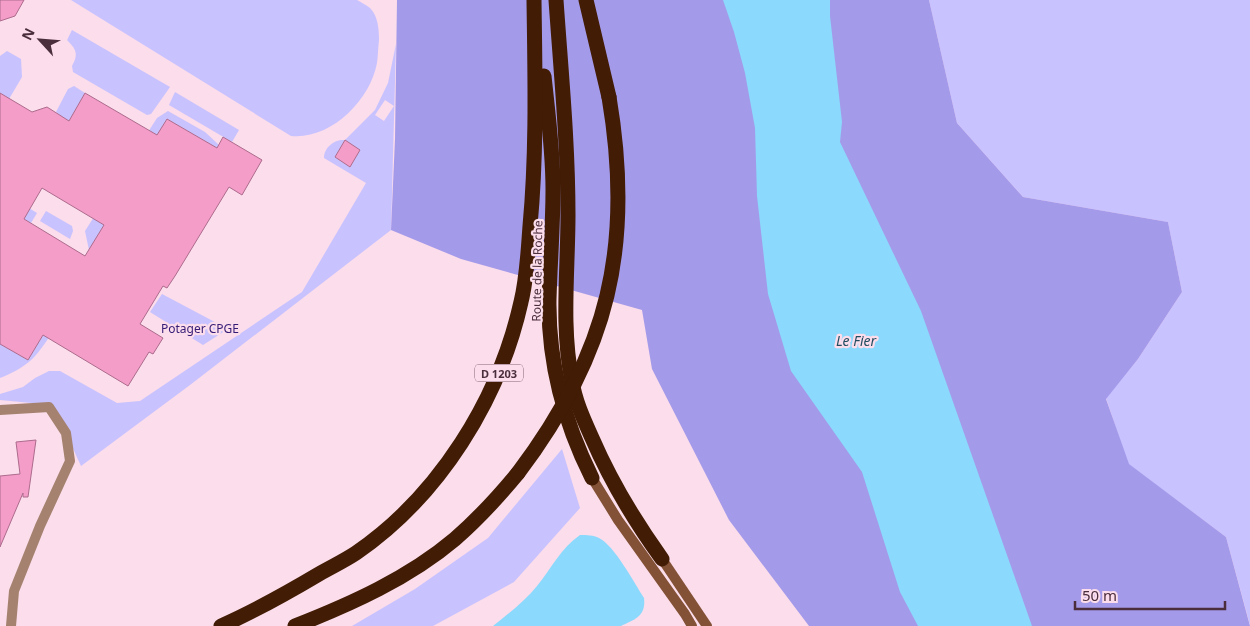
<svg xmlns="http://www.w3.org/2000/svg" width="1250" height="626" font-family="'Noto Sans',sans-serif">
<style>
.green{fill:#c8c2ff;fill-rule:evenodd}
.forest{fill:#a49aea}
.water{fill:#8bd9fc}
.building{fill:#f39dc8;stroke:#ad6b8d;fill-rule:evenodd}
.lines{fill:none;stroke-linecap:round;stroke-linejoin:round}
.street{stroke:#a5826f;stroke-width:10}
.secondary{stroke:#835136;stroke-width:10}
.highway{stroke:#421c04;stroke-width:15}
.highway-bridge{stroke:#421c04;stroke-width:15}
.labels{text-anchor:middle;dominant-baseline:central;stroke-width:4.5;stroke-linejoin:round;paint-order:stroke}
.shield{fill:#fbddeb;stroke:#806270;stroke-width:1}
.shield-label{font-size:11px;font-weight:bold;fill:#4b2e3c}
.street-label{font-size:12px;fill:#4b2e3c;stroke:#fbddeb}
.park-label{font-size:12px;fill:#351b76;stroke:#fbddeb}
.water-label{font-size:14px;font-style:italic;fill:#214d60;stroke:#fbddeb}
</style>
<rect width="100%" height="100%" fill="#fbddeb"/>
<g class="green">
<path d="M 71,0 L 357,0 C 361,2 366,5 370,8 C 378,16 379,29 379,40 C 378,48 378,56 377,63 C 370,101 330,140 291,136 Z"/>
<path d="M 929,0 L 1250,0 L 1250,625 L 1226,537 L 1128,464 L 1106,398 L 1138,359 L 1182,292 L 1168,222 L 1023,197 L 957,123 Z"/>
<path d="M 72,30 L 170,87 L 151,114 L 147,115 L 73,72 L 72,66 C 79,54 76,49 67,40 Z"/>
<path d="M 396,44 L 391,230 L 190,385 L 81,466 L 53,405 L 0,400 L 0,394 L 23,387 L 35,378 L 49,371 L 60,371 L 117,403 L 140,401 L 302,292 L 366,183 L 324,158 C 324,147 335,139 345,140 L 375,110 L 388,83 ZM 385,100 L 394,106 L 384,121 L 375,115 ZM 345,140 L 360,150 L 350,167 L 335,157 Z"/>
<path d="M 7,51 L 21,59 L 22,77 L 9,99 L 0,93 L 0,56 Z"/>
<path d="M 74,86 L 85,93 L 63,132 L 53,126 L 59,115 L 56,112 L 68,89 Z"/>
<path d="M 175,92 L 239,130 L 232,142 L 169,105 Z"/>
<path d="M 168,111 L 205,132 L 219,145 L 217,148 L 167,119 L 89,250 L 85,231 L 157,118 Z"/>
<path d="M 9,196 L 37,213 L 31,223 L 2,207 Z"/>
<path d="M 46,211 L 72,226 L 73,231 L 70,239 L 40,221 Z"/>
<path d="M 69,246 L 79,285 C 68,304 46,348 30,361 C 22,368 10,374 0,378 L 0,344 L 28,360 L 77,279 L 57,267 Z"/>
<path d="M 162,294 L 228,329 L 203,345 L 150,312 Z"/>
<path d="M 562,449 L 580,508 L 514,582 L 433,626 L 352,626 L 415,589 L 488,538 Z"/>
</g>
<path class="forest" d="M 397,0 L 929,0 L 957,123 L 1023,197 L 1168,222 L 1182,292 L 1138,359 L 1106,399 L 1129,464 L 1226,537 L 1250,626 L 809,626 L 729,520 L 652,369 L 642,310 L 461,259 L 391,230 L 395,139 Z"/>
<g class="water">
<path d="M 723,0 L 830,0 L 830,16 L 842,122 L 840,142 L 921,311 L 1032,626 L 918,626 L 900,592 L 862,472 L 791,371 L 768,294 L 757,196 L 755,128 L 745,73 L 734,32 Z"/>
<path d="M 580,535 C 587,535 593,535 599,538 C 614,545 635,584 644,598 C 646,616 636,619 621,626 L 493,626 C 508,614 525,601 537,586 C 551,569 561,548 580,535 Z"/>
</g>
<g class="building">
<path d="M 0,0 L 24,0 L 15,16 L 0,21 Z"/>
<path d="M 0,93 L 32,112 L 47,107 L 69,121 L 85,93 L 157,135 L 167,119 L 217,148 L 223,137 L 262,160 L 242,195 L 229,187 L 175,276 L 167,288 L 163,286 L 140,324 L 163,338 L 153,354 L 149,352 L 128,386 L 43,335 L 28,360 L 0,344 ZM 42,188 L 104,225 L 85,256 L 24,219 Z"/>
<path d="M 345,140 L 360,150 L 350,167 L 335,157 Z"/>
<path d="M 36,440 L 28,497 L 23,497 L 23,493 L 0,547 L 0,476 L 20,474 L 16,442 Z"/>
</g>
<g class="lines">
<path class="street" d="M 0,410 L 49,407 L 66,433 L 70,461 L 40,526 L 14,591 L 11,626"/>
<g class="secondary">
<path d="M 592,478 L 618,520 L 685,614 L 692,626"/>
<path d="M 662,559 L 707,626"/>
</g>
<g class="highway">
<path d="M 556,0 C 561,72 568,143 568,215 C 568,270 561,327 572,381 C 575,401 584,420 592,438 C 611,482 634,520 662,559"/>
<path d="M 586,0 L 609,97"/>
<path d="M 544,76 C 548,114 553,151 553,189 C 553,226 550,263 549,299 C 548,363 564,422 592,478"/>
<path d="M 221,626 C 255,611 287,593 319,574 C 331,567 344,561 356,553 C 439,496 499,400 521,302 C 527,278 528,252 530,226 C 537,151 535,76 534,0"/>
<path d="M 295,626 C 351,604 409,578 455,539 C 478,519 499,496 518,473"/>
</g>
<path class="highway-bridge" d="M 518,473 C 609,353 634,245 609,97"/>
</g>
<g class="labels">
<rect class="shield" x="475" y="364.5" width="48" height="17" rx="4"/>
<g class="shield-label">
<text x="499" y="373">D 1203</text>
</g>
<g class="street-label">
<text transform="translate(537 271) rotate(-89)">Route de la Roche</text>
</g>
<g class="park-label">
<text x="200" y="328">Potager CPGE</text>
</g>
<g class="water-label">
<text x="856" y="340">Le Fier</text>
</g>
</g>
<g transform="translate(40 40) rotate(296)" stroke="#fbddeb" stroke-width="4" paint-order="stroke">
<path d="M0-4L9 19L0 12L-9 19Z" fill="#4b2e3c"/>
<text y="-8" font-size="14" font-weight="bold" text-anchor="middle" fill="#4b2e3c">N</text>
</g>
<path d="M1075 601v8h150v-8" fill="none" stroke="#4b2e3c" stroke-width="2.5"/>
<text x="1082" y="601" font-size="15" fill="#4b2e3c" stroke="#fbddeb" stroke-width="4" paint-order="stroke">50 m</text>
</svg>
